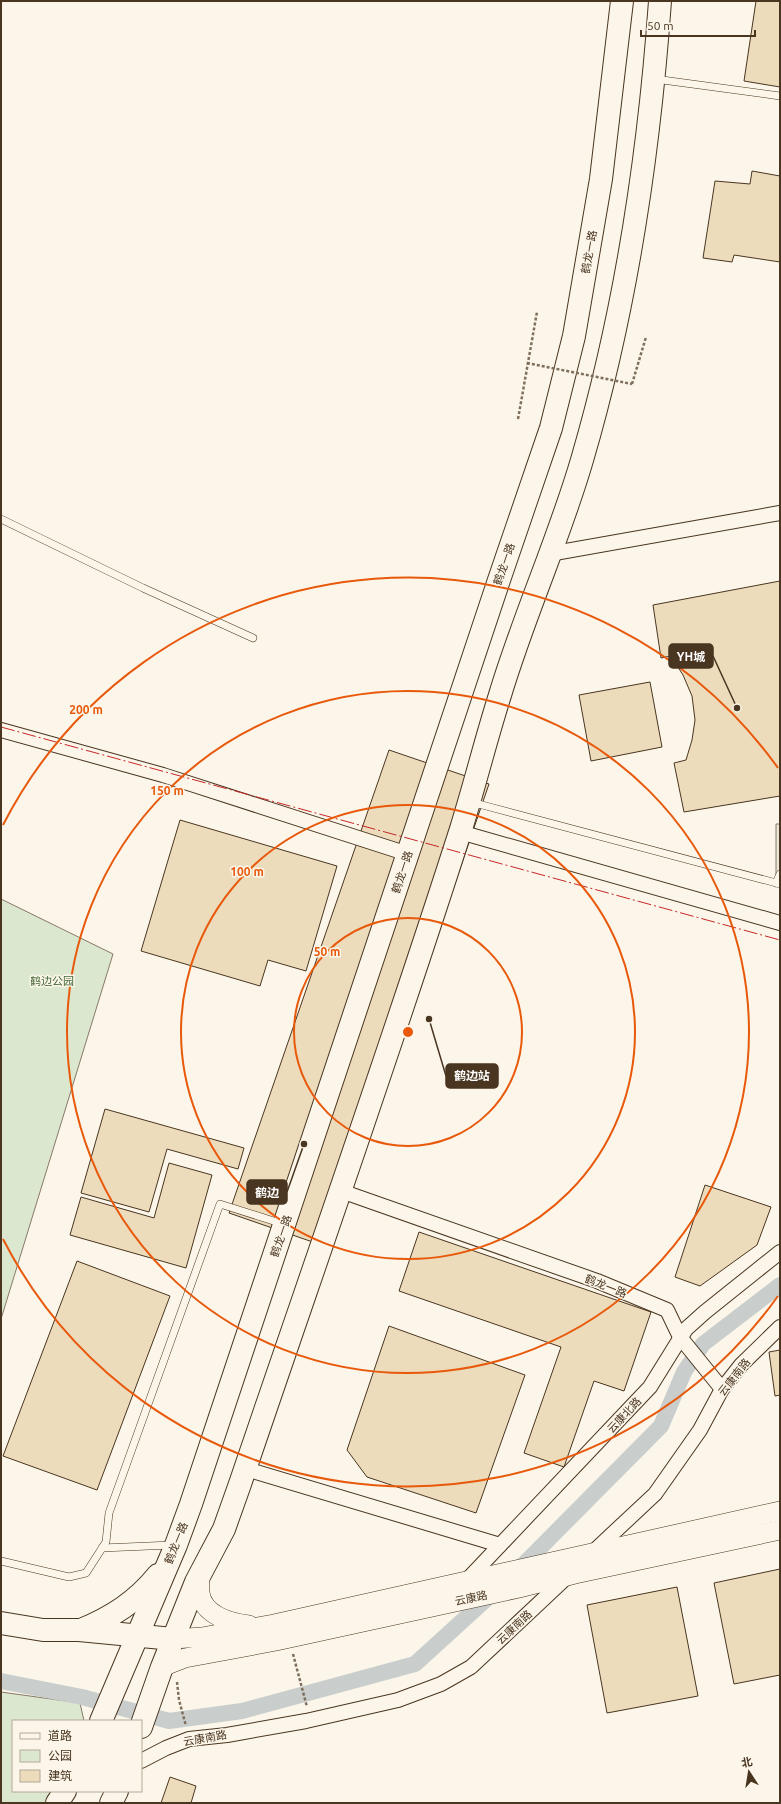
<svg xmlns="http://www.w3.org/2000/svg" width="781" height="1804" font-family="Ubuntu,'Noto Sans SC',sans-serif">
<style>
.green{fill:#dce7d0;stroke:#887966}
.parking{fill:#ede7d9;stroke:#887966}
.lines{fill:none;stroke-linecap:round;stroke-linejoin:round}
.canal{stroke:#c9cecd;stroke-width:16}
.building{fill:#ecdcbc;stroke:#4a3520}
.lane-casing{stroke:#4a3520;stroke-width:8}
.street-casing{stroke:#4a3520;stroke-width:16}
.secondary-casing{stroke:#4a3520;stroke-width:20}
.highway-casing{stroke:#4a3520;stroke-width:24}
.path{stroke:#7f6f5c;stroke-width:2.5;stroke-dasharray:3 2;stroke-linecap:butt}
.lane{stroke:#fbf6e9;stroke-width:7}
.street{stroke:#fbf6e9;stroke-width:14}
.secondary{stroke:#fbf6e9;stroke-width:19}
.highway{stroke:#fbf6e9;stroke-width:22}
.path-bridge{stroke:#7f6f5c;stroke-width:2.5;stroke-dasharray:3 2;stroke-linecap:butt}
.power{stroke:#c62828;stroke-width:1;stroke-dasharray:14 3 2 3;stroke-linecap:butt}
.ring{fill:none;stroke:#e8590c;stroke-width:2}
.labels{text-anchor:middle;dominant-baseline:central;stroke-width:3;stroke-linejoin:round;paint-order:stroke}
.street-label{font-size:11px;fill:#4a3520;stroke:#fbf6e9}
.park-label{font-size:11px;fill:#436837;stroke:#fbf6e9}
.centre{fill:#e8590c;stroke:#fbf6e9;stroke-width:2}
.ring-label{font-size:12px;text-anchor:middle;font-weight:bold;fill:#e8590c;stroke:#fbf6e9;stroke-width:3;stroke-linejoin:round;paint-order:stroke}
.leader{fill:none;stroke:#4a3520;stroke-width:1.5}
.callout-dot{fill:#4a3520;stroke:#fbf6e9;stroke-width:1.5}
.callout{fill:#4a3520;stroke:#4a3520;stroke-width:1.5}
.callout-label{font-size:12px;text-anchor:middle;font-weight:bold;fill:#fff}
</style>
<rect width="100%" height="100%" fill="#fbf6e9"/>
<g class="green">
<path d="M 1,899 L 113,954 L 1,1319 Z"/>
<path d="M 1,1692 L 80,1703 L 84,1721 L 13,1721 L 13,1791 L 69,1791 L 65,1803 L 1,1803 Z"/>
</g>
<path class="parking" d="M 776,824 L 780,824 L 780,884 L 776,883 Z"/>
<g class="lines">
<g class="canal">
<path d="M 515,1573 L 661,1426 L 684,1372 L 703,1344 L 780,1285"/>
<path d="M 1,1681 L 82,1697 L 169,1721 L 242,1711 L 415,1664 L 493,1593"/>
</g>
</g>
<g class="building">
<path d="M 756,1 L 780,1 L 780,87 L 744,81 Z"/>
<path d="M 752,171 L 780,176 L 780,262 L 734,255 L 732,262 L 703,258 L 715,181 L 750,184 Z"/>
<path d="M 780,581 L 780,796 L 684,812 L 674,763 L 686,760 L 692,740 L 695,720 L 692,696 L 683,675 L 671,656 L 661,658 L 653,605 Z"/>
<path d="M 650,682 L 662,747 L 591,761 L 579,695 Z"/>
<path d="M 389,750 L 489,784 L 330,1248 L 229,1213 Z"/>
<path d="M 180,820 L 337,866 L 306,971 L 268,960 L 260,986 L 141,951 Z"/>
<path d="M 105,1109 L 244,1148 L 238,1169 L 167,1149 L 149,1212 L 81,1193 Z"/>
<path d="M 169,1163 L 212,1175 L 186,1268 L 70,1235 L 81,1197 L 154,1218 Z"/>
<path d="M 705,1185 L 771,1207 L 757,1245 L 700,1286 L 675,1277 Z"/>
<path d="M 419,1232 L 651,1312 L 624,1391 L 594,1381 L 564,1467 L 524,1453 L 561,1347 L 399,1291 Z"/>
<path d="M 77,1261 L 170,1296 L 97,1490 L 3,1456 Z"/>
<path d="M 389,1326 L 525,1375 L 476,1513 L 367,1477 L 347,1450 Z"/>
<path d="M 780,1350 L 780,1395 L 775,1396 L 769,1352 Z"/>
<path d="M 780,1569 L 780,1675 L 734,1684 L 714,1583 Z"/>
<path d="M 677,1587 L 698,1696 L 607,1713 L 587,1605 Z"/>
<path d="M 170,1777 L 196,1786 L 191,1803 L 161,1803 Z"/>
</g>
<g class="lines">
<g class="lane-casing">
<g id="lane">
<path d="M 655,79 L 780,96"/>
<path d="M 1,519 L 143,588 L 253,638"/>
<path d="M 471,802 L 780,884"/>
<path d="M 776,883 L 780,874"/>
<path d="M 102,1548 L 172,1545"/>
<path d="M 1,1561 L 69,1577 L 86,1573 L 106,1542 L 109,1513 L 220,1204 L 283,1224"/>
</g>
</g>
<g class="street-casing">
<g id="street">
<path d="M 549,554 L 780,513"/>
<path d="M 1,730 L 163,775 L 408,854"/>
<path d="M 460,832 L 780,923"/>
<path d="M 341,1191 L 597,1281 L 667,1310 L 680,1337 L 722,1389"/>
<path d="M 246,1469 L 500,1545"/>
<path d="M 593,1552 L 655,1494 L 700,1430 L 722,1389 L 741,1365 L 780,1327"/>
<path d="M 467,1580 L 650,1387 L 686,1329 L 705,1312 L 780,1252"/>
<path d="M 141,1761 L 166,1748 L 189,1739 L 227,1735 L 306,1721 L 398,1700 L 441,1684 L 471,1667 L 568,1576"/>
</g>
</g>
<g class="secondary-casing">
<g id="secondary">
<path d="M 200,1574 C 200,1580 199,1587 200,1593 C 203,1615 230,1623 249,1625"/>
<path d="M 173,1639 L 202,1637 L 274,1624 L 780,1511"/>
<path d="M 162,1667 L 185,1658 L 276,1641 L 519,1588 L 575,1574 L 780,1530"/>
</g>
</g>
<g class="highway-casing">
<g id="highway">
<path d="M 1,1623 L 43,1630 L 79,1630 L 173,1639"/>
<path d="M 81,1630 C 112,1617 136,1602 158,1575"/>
<path d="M 101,1721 L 176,1545 L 191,1504 L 499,580 L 551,428 L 574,336 L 601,179 L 622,1"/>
<path d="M 141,1727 L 162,1667 L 196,1582 L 224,1529 L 240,1484 C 314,1266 391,1048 461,829 C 475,784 486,739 500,695 C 524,615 559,539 582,460 C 626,310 649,156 660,1"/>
<path d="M 57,1803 L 65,1791"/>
<path d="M 111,1803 L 117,1791"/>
</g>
</g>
<g class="path">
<path d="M 632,384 L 646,337"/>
<path d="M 518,419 L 537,312"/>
<path d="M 293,1654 L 307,1707"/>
<path d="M 177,1682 L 179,1700 L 186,1726"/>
</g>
<use href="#lane" class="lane"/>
<use href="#street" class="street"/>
<use href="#secondary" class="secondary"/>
<use href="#highway" class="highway"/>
<path class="path-bridge" d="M 527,363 L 632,384"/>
<path class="power" d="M 1,727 L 780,940"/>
</g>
<g class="ring">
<circle cx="408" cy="1032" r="114"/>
<circle cx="408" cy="1032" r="227"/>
<circle cx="408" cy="1032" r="341"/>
<path d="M778 1296A455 455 0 0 1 3 1239M3 825A455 455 0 0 1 778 768"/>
</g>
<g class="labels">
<g class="street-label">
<text transform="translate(589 252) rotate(-80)">鹤龙一路</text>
<text transform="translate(504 564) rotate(-71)">鹤龙一路</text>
<text transform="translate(402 872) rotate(-72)">鹤龙一路</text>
<text transform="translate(281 1236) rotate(-71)">鹤龙一路</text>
<text transform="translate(606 1286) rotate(22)">鹤龙一路</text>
<text transform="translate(734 1377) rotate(-52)">云康南路</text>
<text transform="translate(624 1415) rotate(-47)">云康北路</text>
<text transform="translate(176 1543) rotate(-68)">鹤龙一路</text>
<text transform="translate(471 1598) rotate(-12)">云康路</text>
<text transform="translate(514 1627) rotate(-43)">云康南路</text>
<text transform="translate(205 1738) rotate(-10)">云康南路</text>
</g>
<g class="park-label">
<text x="52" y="981">鹤边公园</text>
</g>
</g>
<circle cx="408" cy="1032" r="6" class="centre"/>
<g class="ring-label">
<text x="86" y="714">200 m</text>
<text x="167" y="795">150 m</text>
<text x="247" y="876">100 m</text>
<text x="327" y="956">50 m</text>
</g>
<path class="leader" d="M737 708L713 656M429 1019L446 1076M304 1144L287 1192"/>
<g class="callout-dot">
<circle cx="737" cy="708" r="4"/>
<circle cx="429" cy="1019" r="4"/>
<circle cx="304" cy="1144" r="4"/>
</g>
<g class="callout">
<rect x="669" y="644" width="44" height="24" rx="4"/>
<rect x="446" y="1064" width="52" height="24" rx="4"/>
<rect x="247" y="1180" width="40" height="24" rx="4"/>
</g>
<g class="callout-label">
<text x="691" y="661">YH城</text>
<text x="472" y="1080">鹤边站</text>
<text x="267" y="1197">鹤边</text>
</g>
<rect width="781" height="1804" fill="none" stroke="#4a3520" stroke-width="4"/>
<rect x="12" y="1720" width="130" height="72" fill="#fbf6e9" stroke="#b4a999"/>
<rect x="20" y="1733" width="20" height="6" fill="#fbf6e9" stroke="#b4a999"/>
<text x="48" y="1740" font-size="12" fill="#4a3520">道路</text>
<rect x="20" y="1750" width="20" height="12" fill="#dce7d0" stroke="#b4a999"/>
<text x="48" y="1760" font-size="12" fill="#4a3520">公园</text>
<rect x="20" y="1770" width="20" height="12" fill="#ecdcbc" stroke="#b4a999"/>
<text x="48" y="1780" font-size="12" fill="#4a3520">建筑</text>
<g transform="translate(749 1772) rotate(348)" stroke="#fbf6e9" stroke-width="3" paint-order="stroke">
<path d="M0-3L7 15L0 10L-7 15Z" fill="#4a3520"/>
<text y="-6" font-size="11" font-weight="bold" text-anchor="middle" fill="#4a3520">北</text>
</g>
<path d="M641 30v6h114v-6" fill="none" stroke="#4a3520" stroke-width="2"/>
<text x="647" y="30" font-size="12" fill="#4a3520" stroke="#fbf6e9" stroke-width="3" paint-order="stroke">50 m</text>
</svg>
